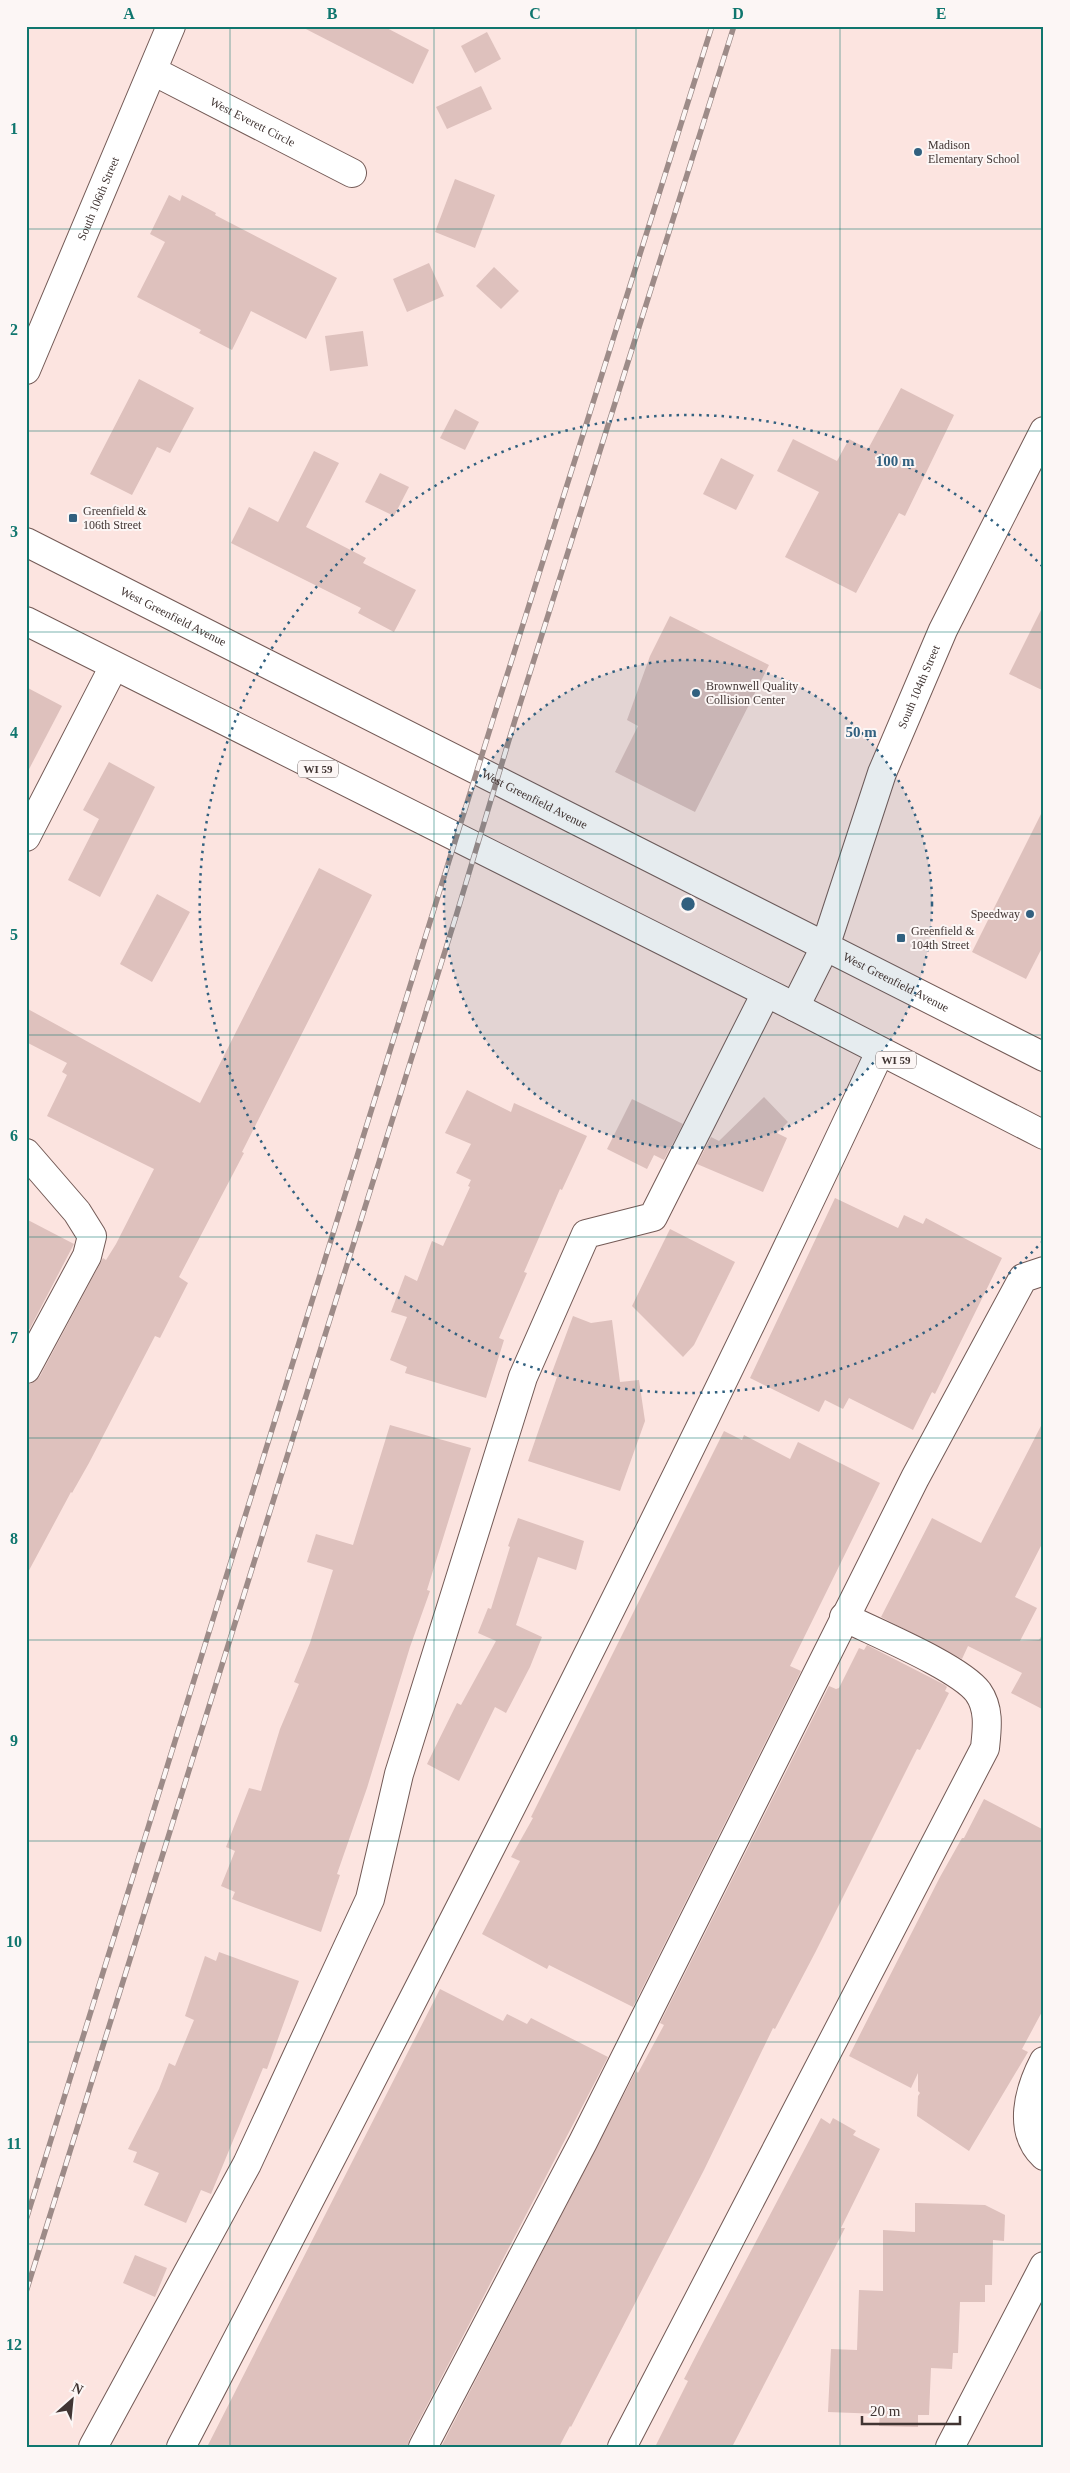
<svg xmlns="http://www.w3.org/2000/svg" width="1070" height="2473" font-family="Georgia,serif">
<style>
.building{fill:#dec1bd}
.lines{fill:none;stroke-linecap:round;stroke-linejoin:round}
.minor-casing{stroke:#735a56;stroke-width:30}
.major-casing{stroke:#735a56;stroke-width:30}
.minor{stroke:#fff;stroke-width:28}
.major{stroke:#fff;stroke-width:28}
.rail-casing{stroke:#9d8b88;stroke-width:5.5}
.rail{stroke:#fcf6f5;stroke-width:4;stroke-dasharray:11;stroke-linecap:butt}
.grid{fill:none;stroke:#0f766e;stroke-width:1;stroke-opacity:0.55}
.ring{fill:none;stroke:#31607f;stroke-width:2.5;stroke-dasharray:2.5 5}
.poi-dot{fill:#31607f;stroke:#fcf6f5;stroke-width:2}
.labels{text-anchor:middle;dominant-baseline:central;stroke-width:4;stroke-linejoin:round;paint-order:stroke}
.shield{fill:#fcf6f5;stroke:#796f6d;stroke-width:1}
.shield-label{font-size:11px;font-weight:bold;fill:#413533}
.street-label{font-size:12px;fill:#413533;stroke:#fcf6f5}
.poi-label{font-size:12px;fill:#413533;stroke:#fcf6f5;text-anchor:start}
.centre{fill:#31607f;stroke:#fcf6f5;stroke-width:2.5}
.ring-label{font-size:15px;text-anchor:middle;font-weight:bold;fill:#31607f;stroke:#fcf6f5;stroke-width:4;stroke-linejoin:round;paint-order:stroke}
.neatline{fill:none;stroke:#0f766e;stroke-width:2}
.grid-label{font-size:16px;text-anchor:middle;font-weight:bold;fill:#0f766e}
</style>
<rect width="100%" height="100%" fill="#fce4e0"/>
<g class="building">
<path d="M 300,26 L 383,26 L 429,50 L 413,84 Z"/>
<path d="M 487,32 L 501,59 L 475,73 L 461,46 Z"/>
<path d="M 481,86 L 492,109 L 447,129 L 436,107 Z"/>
<path d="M 455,179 L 495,195 L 475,248 L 435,232 Z"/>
<path d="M 169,195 L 180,201 L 182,195 L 216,213 L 215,215 L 337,278 L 306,339 L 251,311 L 232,350 L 199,333 L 201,330 L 137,297 L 165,242 L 150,234 Z"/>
<path d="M 429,263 L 444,296 L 407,312 L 393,279 Z"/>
<path d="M 494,267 L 519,291 L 501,309 L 476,286 Z"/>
<path d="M 363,331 L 368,366 L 330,371 L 325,336 Z"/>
<path d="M 139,379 L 194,408 L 170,453 L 157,447 L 132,495 L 90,474 Z"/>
<path d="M 901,388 L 954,415 L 905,516 L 899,513 L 856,593 L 785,557 L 819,492 L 777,471 L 793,439 L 837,461 L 849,439 L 868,449 Z"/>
<path d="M 455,409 L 479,422 L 465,450 L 440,438 Z"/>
<path d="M 314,451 L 339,463 L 306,527 L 366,558 L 363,563 L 416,590 L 394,632 L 358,613 L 361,608 L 231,543 L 249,507 L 278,522 Z"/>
<path d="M 721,458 L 754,475 L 736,510 L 703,494 Z"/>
<path d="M 380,473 L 409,487 L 394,516 L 365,502 Z"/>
<path d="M 1044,604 L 1044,691 L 1009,674 Z"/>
<path d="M 670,616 L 769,665 L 695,812 L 615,772 L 638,726 L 627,720 L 650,656 Z"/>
<path d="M 26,687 L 62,706 L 26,775 Z"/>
<path d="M 109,762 L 155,787 L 100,897 L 68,880 L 99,819 L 83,810 Z"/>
<path d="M 1044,808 L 1044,944 L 1026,979 L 972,952 Z"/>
<path d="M 319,868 L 372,895 L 242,1152 L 244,1153 L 179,1277 L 188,1283 L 160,1338 L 155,1336 L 89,1463 L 72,1493 L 71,1492 L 26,1576 L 26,1385 L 34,1382 L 40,1376 L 103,1258 L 106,1260 L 116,1244 L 154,1169 L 47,1116 L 67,1075 L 62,1072 L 67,1063 L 26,1042 L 26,1008 L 200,1103 Z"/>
<path d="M 157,894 L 190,912 L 152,982 L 120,964 Z"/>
<path d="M 467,1090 L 511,1112 L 514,1103 L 587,1136 L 562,1190 L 560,1189 L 524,1272 L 527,1273 L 499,1338 L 504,1340 L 486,1398 L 405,1373 L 407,1367 L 390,1360 L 407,1317 L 391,1312 L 405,1275 L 417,1281 L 432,1241 L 443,1246 L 470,1187 L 468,1186 L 471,1180 L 456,1173 L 471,1144 L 445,1133 Z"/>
<path d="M 764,1097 L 788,1122 L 777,1133 L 787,1138 L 763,1192 L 697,1164 L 711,1137 L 719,1141 Z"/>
<path d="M 632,1099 L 683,1124 L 664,1160 L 654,1155 L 647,1169 L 607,1149 Z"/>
<path d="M 835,1198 L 898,1228 L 904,1215 L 923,1224 L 926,1218 L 1002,1258 L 935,1394 L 932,1392 L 913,1430 L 849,1398 L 843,1409 L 825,1400 L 819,1412 L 750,1378 Z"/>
<path d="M 26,1219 L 74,1244 L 26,1336 Z"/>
<path d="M 670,1229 L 735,1262 L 694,1345 L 683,1357 L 632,1306 Z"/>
<path d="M 573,1316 L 591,1323 L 612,1320 L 620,1382 L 639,1380 L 645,1421 L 620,1491 L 528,1461 L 557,1377 L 551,1375 Z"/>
<path d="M 1044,1420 L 1044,1540 L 1015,1597 L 1037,1608 L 1020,1641 L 1039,1640 L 1044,1632 L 1044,1710 L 1011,1693 L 1022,1673 L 968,1646 L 962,1659 L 881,1617 L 932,1518 L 981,1543 Z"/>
<path d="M 390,1425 L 471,1448 L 427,1590 L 430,1591 L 410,1647 L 367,1788 L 337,1874 L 340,1875 L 321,1932 L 232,1899 L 235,1892 L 221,1886 L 235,1851 L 226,1847 L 249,1788 L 261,1791 L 280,1729 L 299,1684 L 294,1682 L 310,1643 L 333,1570 L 307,1562 L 316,1534 L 353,1545 Z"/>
<path d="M 724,1431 L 742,1440 L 744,1435 L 790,1459 L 798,1442 L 880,1483 L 790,1666 L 801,1671 L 633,2007 L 549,1965 L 547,1969 L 482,1934 L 520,1861 L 511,1857 L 533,1818 L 531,1817 Z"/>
<path d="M 518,1518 L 584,1541 L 576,1570 L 538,1557 L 516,1625 L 542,1637 L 530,1667 L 506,1713 L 495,1707 L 459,1781 L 427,1764 L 457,1703 L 461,1705 L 496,1641 L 478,1633 L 488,1608 L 491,1609 L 510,1547 L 508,1546 Z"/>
<path d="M 867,1645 L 945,1685 L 947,1687 L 945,1691 L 949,1693 L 920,1750 L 917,1749 L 816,1951 L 775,2029 L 773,2028 L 704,2170 L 571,2427 L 570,2426 L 559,2447 L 441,2447 L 636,2071 L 638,2073 L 664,2025 L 660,2023 L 829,1686 L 836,1689 L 839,1688 L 859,1648 L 864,1650 Z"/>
<path d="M 984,1799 L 1044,1830 L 1044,2008 L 1022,2049 L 1028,2052 L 969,2151 L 917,2116 L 918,2096 L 920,2093 L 918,2091 L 918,2073 L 911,2088 L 849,2056 L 940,1877 L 962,1838 L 964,1838 Z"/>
<path d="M 219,1952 L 299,1981 L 267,2069 L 263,2068 L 211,2194 L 201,2190 L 186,2223 L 144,2205 L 159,2173 L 133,2162 L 137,2152 L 128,2149 L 159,2089 L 169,2063 L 175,2066 L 194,2020 L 185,2016 L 205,1956 L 216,1961 Z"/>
<path d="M 440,1989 L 503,2021 L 507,2014 L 527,2024 L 531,2018 L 608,2057 L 409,2440 L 408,2447 L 207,2447 Z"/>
<path d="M 821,2118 L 830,2124 L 833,2118 L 856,2131 L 853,2135 L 880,2149 L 841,2228 L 845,2228 L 732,2447 L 655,2447 L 688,2381 L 684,2379 L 704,2340 Z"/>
<path d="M 915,2203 L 985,2205 L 1005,2215 L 1004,2241 L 993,2240 L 992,2285 L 985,2285 L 985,2302 L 960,2302 L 958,2353 L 953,2353 L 952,2369 L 931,2368 L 929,2415 L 918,2415 L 918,2427 L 879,2426 L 880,2414 L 828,2412 L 831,2349 L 857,2350 L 859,2290 L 883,2291 L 883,2230 L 915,2232 Z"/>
<path d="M 135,2255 L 167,2268 L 155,2297 L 123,2283 Z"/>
</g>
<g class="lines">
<g class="minor-casing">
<g id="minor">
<path id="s1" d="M 153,71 L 352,173"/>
<path id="s2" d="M 26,370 L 171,26"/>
<path d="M 26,837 L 114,666"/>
<path id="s3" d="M 795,1007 L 825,947 L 882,773 L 943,630 L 1044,431"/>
<path d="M 26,1153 L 77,1212 L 92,1236 L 87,1256 L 26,1369"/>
<path d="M 1044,2061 C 1029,2090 1017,2130 1044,2156"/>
<path d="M 93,2447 L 247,2164 L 370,1899 L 399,1774 L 523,1377 L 586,1234 L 653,1217 L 766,993"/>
<path d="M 181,2447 C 422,1986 660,1523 880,1052"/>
<path d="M 423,2447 L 583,2142 L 915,1478 L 1023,1278 L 1044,1271"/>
<path d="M 622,2447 L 985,1748 C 987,1729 990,1709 978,1692 C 959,1667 876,1633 844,1617"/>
<path d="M 950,2447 L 1044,2266"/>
</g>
</g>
<g class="major-casing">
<g id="major">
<path id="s4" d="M 26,542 L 1044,1057"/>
<path d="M 26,621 L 795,1007 L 1044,1135"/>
</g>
</g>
<use href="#minor" class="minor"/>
<use href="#major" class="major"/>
<g class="rail-casing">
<g id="rail">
<path d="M 26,2220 L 495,713 L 712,26"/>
<path d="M 26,2292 L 456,916 L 515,720 L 734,26"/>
</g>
</g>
<use href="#rail" class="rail"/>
</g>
<path class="grid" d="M 230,26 L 230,2447M 434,26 L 434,2447M 636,26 L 636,2447M 840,26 L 840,2447M 26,229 L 1044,229M 26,431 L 1044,431M 26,632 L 1044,632M 26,834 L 1044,834M 26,1035 L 1044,1035M 26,1237 L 1044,1237M 26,1438 L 1044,1438M 26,1640 L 1044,1640M 26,1841 L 1044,1841M 26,2042 L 1044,2042M 26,2244 L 1044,2244"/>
<circle cx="688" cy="904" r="244" fill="#31607f" fill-opacity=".12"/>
<g class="ring">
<circle cx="688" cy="904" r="244"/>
<path d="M1043 1241A489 489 0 1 1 1043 567"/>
</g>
<g class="poi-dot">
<circle cx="918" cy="152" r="5"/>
<rect x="68" y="513" width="10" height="10" rx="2.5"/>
<circle cx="696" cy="693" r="5"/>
<circle cx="1030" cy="914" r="5"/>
<rect x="896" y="933" width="10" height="10" rx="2.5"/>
</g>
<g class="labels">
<g class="shield">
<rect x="298" y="760.5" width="40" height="17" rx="4"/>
<rect x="876" y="1051.5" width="40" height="17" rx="4"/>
</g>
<g class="shield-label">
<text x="318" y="769">WI 59</text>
<text x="896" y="1060">WI 59</text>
</g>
<g class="street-label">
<text stroke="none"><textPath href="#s1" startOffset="112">West Everett Circle</textPath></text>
<text stroke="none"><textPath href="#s2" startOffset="186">South 106th Street</textPath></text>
<text stroke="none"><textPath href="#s4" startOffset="165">West Greenfield Avenue</textPath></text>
<text stroke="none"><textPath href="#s3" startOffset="344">South 104th Street</textPath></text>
<text stroke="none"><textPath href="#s4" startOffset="570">West Greenfield Avenue</textPath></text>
<text stroke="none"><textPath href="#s4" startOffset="975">West Greenfield Avenue</textPath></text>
</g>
<g class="poi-label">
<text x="928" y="145">Madison<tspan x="928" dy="14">Elementary School</tspan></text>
<text x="83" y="511">Greenfield &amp;<tspan x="83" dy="14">106th Street</tspan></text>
<text x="706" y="686">Brownwell Quality<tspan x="706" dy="14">Collision Center</tspan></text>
<text x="1020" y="914" text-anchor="end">Speedway</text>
<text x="911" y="931">Greenfield &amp;<tspan x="911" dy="14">104th Street</tspan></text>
</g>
</g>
<circle cx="688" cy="904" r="8" class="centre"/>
<g class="ring-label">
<text x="895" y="466">100 m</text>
<text x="861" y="737">50 m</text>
</g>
<rect width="1070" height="2473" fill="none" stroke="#fcf6f5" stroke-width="55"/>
<g transform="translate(72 2400) rotate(27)" stroke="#fcf6f5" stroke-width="4" paint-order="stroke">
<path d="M0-4L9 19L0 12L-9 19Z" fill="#413533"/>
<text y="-8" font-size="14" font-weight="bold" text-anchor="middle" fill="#413533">N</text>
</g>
<path d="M862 2416v8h98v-8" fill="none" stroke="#413533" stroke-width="2.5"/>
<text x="870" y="2416" font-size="15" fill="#413533" stroke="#fcf6f5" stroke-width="4" paint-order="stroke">20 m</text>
<rect x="28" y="28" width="1014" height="2418" class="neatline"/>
<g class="grid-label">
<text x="129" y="19">A</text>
<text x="332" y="19">B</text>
<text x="535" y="19">C</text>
<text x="738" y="19">D</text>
<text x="941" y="19">E</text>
<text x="14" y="134">1</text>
<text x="14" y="335">2</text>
<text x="14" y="537">3</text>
<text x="14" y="738">4</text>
<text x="14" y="940">5</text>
<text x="14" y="1141">6</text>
<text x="14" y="1343">7</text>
<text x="14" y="1544">8</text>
<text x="14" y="1746">9</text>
<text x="14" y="1947">10</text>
<text x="14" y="2149">11</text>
<text x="14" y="2350">12</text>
</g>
</svg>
